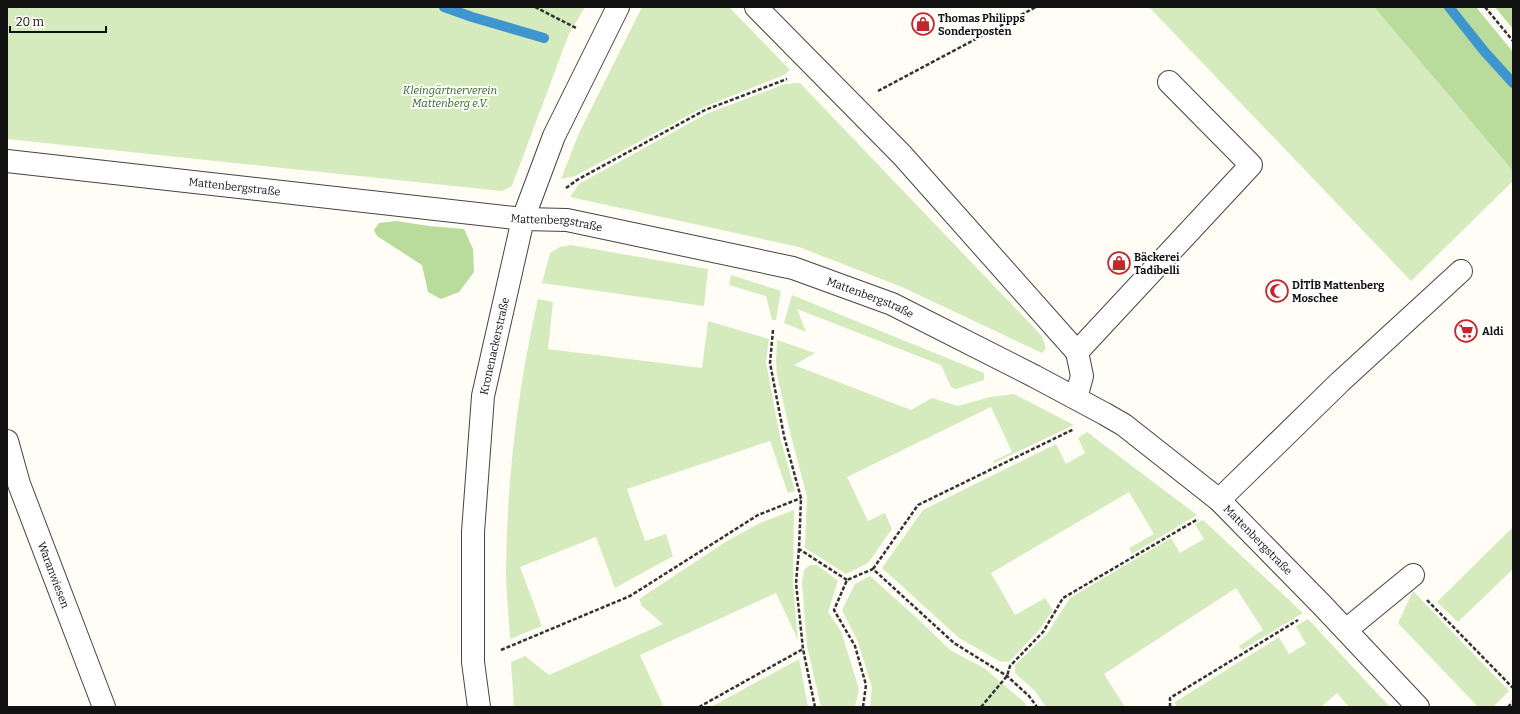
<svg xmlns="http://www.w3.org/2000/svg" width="1520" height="714" font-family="Bitter,serif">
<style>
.green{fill:#d5ebbd}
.forest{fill:#b9dc9c}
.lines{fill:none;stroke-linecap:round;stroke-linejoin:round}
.stream{stroke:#3f96cf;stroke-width:10}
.minor-casing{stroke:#444;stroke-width:24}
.path{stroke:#333;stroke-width:2.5;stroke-dasharray:4 2;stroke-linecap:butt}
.minor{stroke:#fff;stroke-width:22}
.labels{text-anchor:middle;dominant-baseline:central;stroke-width:4;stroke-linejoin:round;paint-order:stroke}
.poi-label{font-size:11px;font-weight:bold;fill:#111;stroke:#fff;text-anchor:start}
.park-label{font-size:11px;font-style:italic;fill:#2f6b1f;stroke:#fff}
.street-label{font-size:11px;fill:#111;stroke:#fff}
</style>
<rect width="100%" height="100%" fill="#fffdf5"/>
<g class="green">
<path d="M 7,7 L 585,7 L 569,34 L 512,186 L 502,191 L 7,139 Z"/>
<path d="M 642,7 L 729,7 L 790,70 L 784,75 L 704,107 L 575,176 L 561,179 L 579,133 Z"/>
<path d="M 1149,7 L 1374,7 L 1513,171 L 1513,181 L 1411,281 Z"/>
<path d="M 800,83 L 1042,336 L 1046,348 L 1042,353 L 902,287 L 799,247 L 570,197 L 579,184 L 706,114 L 785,84 Z"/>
<path d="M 571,245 L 708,269 L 704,306 L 542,283 L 550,253 L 560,247 Z"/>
<path d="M 731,275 L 781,291 L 776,320 L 772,320 L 766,296 L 729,285 Z"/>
<path d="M 792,295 L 984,373 L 984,380 L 956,389 L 951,387 L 941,365 L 797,309 L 806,332 L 784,323 Z"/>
<path d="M 538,299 L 553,302 L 548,349 L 702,368 L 708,321 L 769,339 L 766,362 L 780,437 L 795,491 L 788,493 L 770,441 L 627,489 L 645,541 L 666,534 L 673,556 L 615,588 L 596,537 L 520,567 L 542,626 L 510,639 C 509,616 506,592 506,569 C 507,478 518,387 538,299 Z"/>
<path d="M 777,340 L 815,353 L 794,365 L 911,410 L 932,398 L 958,406 L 990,397 L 1014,394 L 1074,425 L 994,463 L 993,461 L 1012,452 L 991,407 L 847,477 L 868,521 L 885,513 L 892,529 L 868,563 L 846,574 L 805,548 L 807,497 L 790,432 L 777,375 L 776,361 Z"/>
<path d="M 1087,432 L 1197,515 L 1132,554 L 1129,548 L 1154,534 L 1129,492 L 991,573 L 1015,615 L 1045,598 L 1053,610 L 1039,630 L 1010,661 L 1001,662 L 959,638 L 882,568 L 923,510 L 1056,444 L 1066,464 L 1085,453 L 1078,438 Z"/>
<path d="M 794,510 L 793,584 L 798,640 L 776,593 L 640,655 L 662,703 L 662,707 L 514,707 L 511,662 L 525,656 L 549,675 L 663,624 L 642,606 L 639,599 L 727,541 L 760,523 Z"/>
<path d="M 1203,520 L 1303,613 L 1242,650 L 1239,646 L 1263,630 L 1236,588 L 1104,674 L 1125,707 L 1046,707 L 1035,691 L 1015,673 L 1015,665 L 1047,634 L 1070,598 L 1171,538 L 1180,553 L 1204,539 L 1195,524 Z"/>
<path d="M 1513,527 L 1513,569 L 1458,622 L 1437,602 Z"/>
<path d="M 810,565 L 817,565 L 838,581 L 828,612 L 841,631 L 859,689 L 855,707 L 821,707 L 807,646 L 802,583 L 804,570 Z"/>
<path d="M 870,576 L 917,618 L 950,650 L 984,668 L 1024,702 L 1027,707 L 870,707 L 872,688 L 858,642 L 842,610 L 855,584 Z"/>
<path d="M 1413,591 L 1509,691 L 1493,707 L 1478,707 L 1398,623 Z"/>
<path d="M 1308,619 L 1390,707 L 1349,707 L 1337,693 L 1321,707 L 1176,707 L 1175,702 L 1279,637 L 1289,654 L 1306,644 L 1296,626 Z"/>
<path d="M 799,659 L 808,707 L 711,707 Z"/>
</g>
<g class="forest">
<path d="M 1374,7 L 1476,7 L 1513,52 L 1513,171 Z"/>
<path d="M 1495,7 L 1513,7 L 1513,29 Z"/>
<path d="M 396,221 L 429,226 L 464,229 L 473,249 L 474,272 L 459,292 L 441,299 L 428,292 L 422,265 L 377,236 L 374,230 L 379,223 Z"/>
</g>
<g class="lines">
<g class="stream">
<path d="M 444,7 L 472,17 L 544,38"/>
<path d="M 1449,7 L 1484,51 L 1513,83"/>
</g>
<g class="minor-casing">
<g id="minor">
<path d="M 756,7 L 902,155 L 1077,352 L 1082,376 L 1076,398"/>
<path id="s1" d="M 7,161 L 523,219 L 567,220 L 793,268 L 892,304 L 1034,376 L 1105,414 L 1124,425 L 1219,500 L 1322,605 L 1418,707"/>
<path d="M 1077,352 L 1251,165 L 1169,82"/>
<path id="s2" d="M 7,441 L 19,484 L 104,707"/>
<path d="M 1219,500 L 1340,382 L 1461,271"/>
<path d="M 1346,630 L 1413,575"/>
<path id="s3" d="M 479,707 L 473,662 L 473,532 L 483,396 L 523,219 L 554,136 L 618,7"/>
</g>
</g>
<g class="path">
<path d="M 535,7 L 576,28"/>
<path d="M 1485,7 L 1513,41"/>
<path d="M 878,91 L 1036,7"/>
<path d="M 566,188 L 577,180 L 705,110 L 787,79"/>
<path d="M 773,330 L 770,363 L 784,436 L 801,498 L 799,549 L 847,580"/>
<path d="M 799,549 L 796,583 L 803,649 L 815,707"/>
<path d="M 873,569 L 918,505 L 1074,429"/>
<path d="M 1427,600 L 1513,688"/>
<path d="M 501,650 L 630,596 L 758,515 L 801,498"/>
<path d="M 699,707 L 803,649"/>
<path d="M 863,707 L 866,685 L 855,646 L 834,610 L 847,580 L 873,569 L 954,643 L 1007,676 L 1029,696 L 1037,707"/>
<path d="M 981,707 L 1007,676 L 1010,666 L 1043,632 L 1063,598 L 1198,519"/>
<path d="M 1170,707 L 1170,698 L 1298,620"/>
<path d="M 1508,707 L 1513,702"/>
</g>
<use href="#minor" class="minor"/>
</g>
<defs>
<g id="shop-ring" transform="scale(1.15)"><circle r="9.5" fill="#fff" stroke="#c4262e" stroke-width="1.5"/><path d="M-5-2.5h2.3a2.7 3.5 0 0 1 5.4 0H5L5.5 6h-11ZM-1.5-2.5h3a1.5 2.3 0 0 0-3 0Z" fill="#c4262e"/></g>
<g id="mosque-ring" transform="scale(1.15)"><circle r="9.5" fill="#fff" stroke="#c4262e" stroke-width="1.5"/><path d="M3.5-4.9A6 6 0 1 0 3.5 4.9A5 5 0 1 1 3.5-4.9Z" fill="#c4262e"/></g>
<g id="supermarket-ring" transform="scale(1.15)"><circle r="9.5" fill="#fff" stroke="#c4262e" stroke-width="1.5"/><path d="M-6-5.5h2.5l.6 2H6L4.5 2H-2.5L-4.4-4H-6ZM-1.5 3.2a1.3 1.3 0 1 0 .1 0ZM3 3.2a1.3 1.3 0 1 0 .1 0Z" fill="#c4262e"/></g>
</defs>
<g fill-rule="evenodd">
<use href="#shop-ring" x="923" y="24"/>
<use href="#shop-ring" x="1119" y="263"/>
<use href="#mosque-ring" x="1277" y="291"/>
<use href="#supermarket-ring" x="1466" y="331"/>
</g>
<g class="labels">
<g class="poi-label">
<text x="938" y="18">Thomas Philipps<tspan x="938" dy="13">Sonderposten</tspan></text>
<text x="1134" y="257">Bäckerei<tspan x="1134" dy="13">Tadibelli</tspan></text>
<text x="1292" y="285">DİTİB Mattenberg<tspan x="1292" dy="13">Moschee</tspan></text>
<text x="1482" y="331">Aldi</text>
</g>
<g class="park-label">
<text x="450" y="90">Kleingärtnerverein<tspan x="450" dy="13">Mattenberg e.V.</tspan></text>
</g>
<g class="street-label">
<text stroke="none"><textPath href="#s1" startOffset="229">Mattenbergstraße</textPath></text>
<text stroke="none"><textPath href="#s1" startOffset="553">Mattenbergstraße</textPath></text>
<text stroke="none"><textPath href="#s1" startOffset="877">Mattenbergstraße</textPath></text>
<text stroke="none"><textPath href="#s3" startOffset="363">Kronenackerstraße</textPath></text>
<text stroke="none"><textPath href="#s1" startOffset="1338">Mattenbergstraße</textPath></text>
<text stroke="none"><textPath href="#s2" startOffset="142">Waranwiesen</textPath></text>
</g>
</g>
<rect width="1520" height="714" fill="none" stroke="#111111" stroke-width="16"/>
<path d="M10 26v6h96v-6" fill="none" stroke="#111111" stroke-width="2"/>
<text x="16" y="26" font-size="12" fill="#111111" stroke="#ffffff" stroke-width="3" paint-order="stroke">20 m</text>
</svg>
